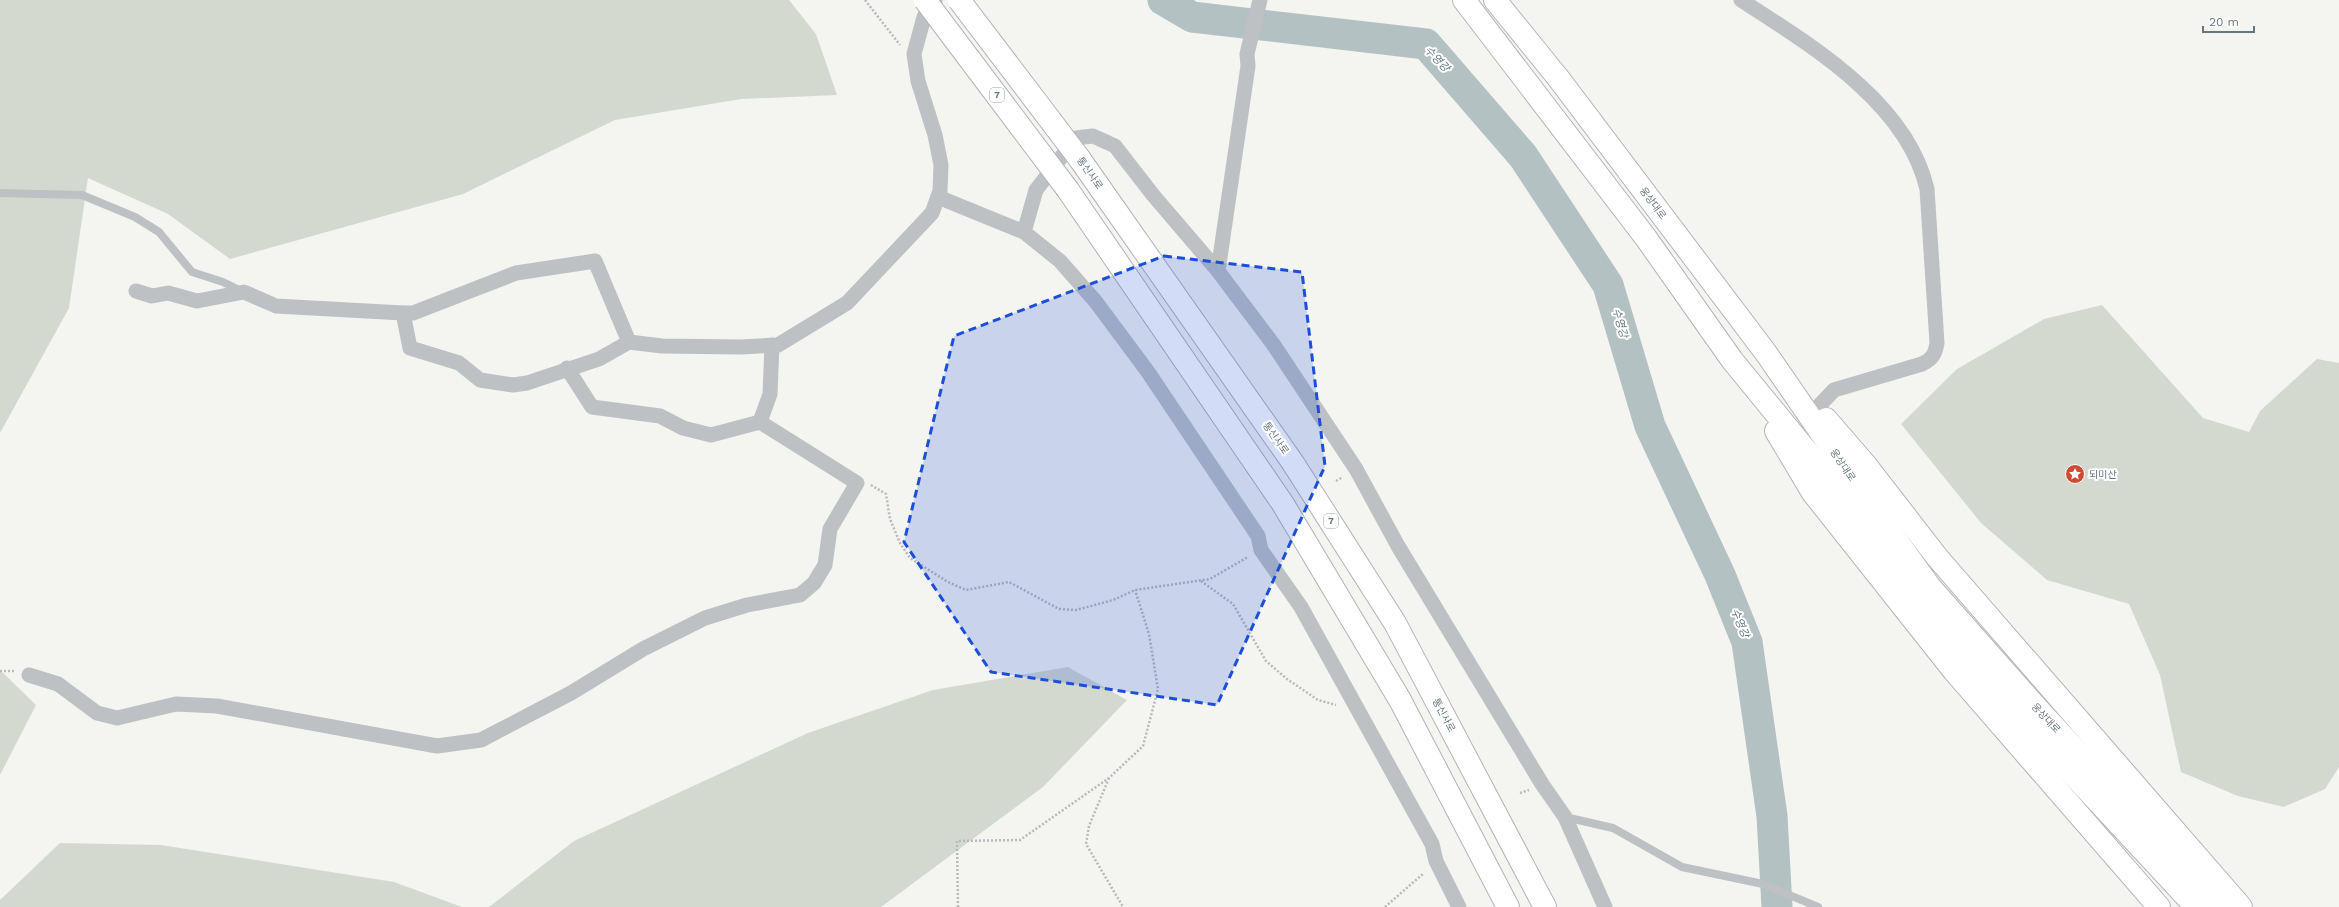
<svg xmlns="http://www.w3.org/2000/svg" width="2339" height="907" font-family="'Work Sans','Noto Sans KR',sans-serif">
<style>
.green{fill:#d4d9d0}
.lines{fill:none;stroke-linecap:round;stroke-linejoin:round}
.river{stroke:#b4c1c3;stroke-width:31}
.secondary-casing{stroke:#b0b5b8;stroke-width:24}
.trunk-casing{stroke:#b0b4b6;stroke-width:24}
.path{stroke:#b7babc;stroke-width:2.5;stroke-dasharray:2 2;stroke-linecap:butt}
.service{stroke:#bdc1c4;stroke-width:8}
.minor{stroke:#bdc1c4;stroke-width:15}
.secondary{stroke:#fff;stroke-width:22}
.trunk{stroke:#fff;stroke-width:22}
.trunk-bridge-casing{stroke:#b0b4b6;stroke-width:24;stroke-linecap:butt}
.trunk-bridge{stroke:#fff;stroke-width:22}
.marked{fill:#1d4ed8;fill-opacity:0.2;stroke:#1d4ed8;stroke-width:3;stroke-dasharray:8 5;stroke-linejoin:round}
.labels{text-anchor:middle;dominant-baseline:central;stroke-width:4;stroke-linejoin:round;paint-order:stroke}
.shield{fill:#fff;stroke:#949fa5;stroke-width:1}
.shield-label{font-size:9px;font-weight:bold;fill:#66767f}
.street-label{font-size:10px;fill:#66767f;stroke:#fff}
.poi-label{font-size:10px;fill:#66767f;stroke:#fff;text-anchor:start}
.water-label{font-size:11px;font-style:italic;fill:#62777c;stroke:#fff}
</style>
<rect width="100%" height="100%" fill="#f4f4f1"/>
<g class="green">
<path d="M 0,0 L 789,0 L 816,34 L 837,95 L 741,99 L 615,120 L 463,194 L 230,259 L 168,214 L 88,178 L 69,308 L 0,433 Z"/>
<path d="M 2102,305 L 2203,418 L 2249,432 L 2260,411 L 2317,359 L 2339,363 L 2339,767 L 2325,789 L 2284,807 L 2238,796 L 2181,772 L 2160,675 L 2129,604 L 2047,580 L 1981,523 L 1901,424 L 1957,369 L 2044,319 Z"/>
<path d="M 1068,667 L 1127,700 L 1043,787 L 881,907 L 489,907 L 574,841 L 808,733 L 933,690 Z"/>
<path d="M 0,670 L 36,705 L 0,775 Z"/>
<path d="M 60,843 L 161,845 L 394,882 L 462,907 L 0,907 L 0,900 Z"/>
</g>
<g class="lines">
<path class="river" d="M 1163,0 L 1192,17 L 1426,44 L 1523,156 L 1608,285 L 1650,426 L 1720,575 L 1747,642 L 1772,816 L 1777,907"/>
<g class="secondary-casing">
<g id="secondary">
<path d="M 1464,0 L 1646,238 L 1732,360 L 1832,482 L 1917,598 L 2024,722 L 2196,907"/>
<path d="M 1495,0 L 1559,79 L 1766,353 L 1861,491 L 1930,587 L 2036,707 L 2221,907"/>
<path d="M 1826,419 L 1865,464 L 1937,557 L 2241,907"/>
<path d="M 1776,431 L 1813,493 L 1954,671 L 2159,907"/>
</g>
</g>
<g class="trunk-casing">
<g id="trunk">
<path d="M 1079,158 L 1293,463 L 1395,623 L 1545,907"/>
<path d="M 1068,190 L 1283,504 L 1400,700 L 1508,907"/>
</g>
</g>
<g class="path">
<path d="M 865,0 L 900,45"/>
<path d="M 1336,481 L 1343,477"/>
<path d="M 871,485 L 886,494 L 890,519 L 900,543 L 910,558 L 948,582 L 966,590 L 1009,582 L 1059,609 L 1076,610 L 1113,600 L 1135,590 L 1210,579 L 1248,557"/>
<path d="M 1201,581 L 1233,604 L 1266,661 L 1287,679 L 1318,700 L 1336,705"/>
<path d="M 0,671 L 15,671"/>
<path d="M 1109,778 L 1089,826 L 1086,844 L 1123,907"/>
<path d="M 1520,793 L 1529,790"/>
<path d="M 958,907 L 957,841 L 1020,840 L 1109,778 L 1143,746 L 1158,689 L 1149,634 L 1135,590"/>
<path d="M 1385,907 L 1424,873"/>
</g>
<g class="service">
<path d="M 0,193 L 82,195 L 135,217 L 159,232 L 192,272 L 223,282 L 241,291"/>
<path d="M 1565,817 L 1613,828 L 1682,867 L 1763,884 L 1818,907"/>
</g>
<g class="minor">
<path d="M 1260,0 L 1247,54 L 1248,66 L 1218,271 L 1273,344 L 1356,469 L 1398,546 L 1542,784 L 1565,817 L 1605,907"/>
<path d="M 1741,0 C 1810,45 1907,102 1927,189 L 1937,343 C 1935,355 1932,359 1922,364 L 1834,390 L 1817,408"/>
<path d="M 938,197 L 1024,232"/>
<path d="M 1218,271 L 1153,195 L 1115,146 L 1093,136 L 1076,138 L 1036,190 L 1024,232 L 1060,261 L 1096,302 L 1148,372 L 1258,536 L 1261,550 L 1301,607 L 1432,844 L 1436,861 L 1459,907"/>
<path d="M 136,291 L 152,296 L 168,293 L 197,301 L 244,292 L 276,306 L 403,313 L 410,348 L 459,363 L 480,380 L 513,385 L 527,383 L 599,359 L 629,342 L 662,346 L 741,347 L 778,345 L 847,303 L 932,213 L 940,191 L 941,165 L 935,135 L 918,81 L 914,54 L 924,17 L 935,1"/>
<path d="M 403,313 L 413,313 L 516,273 L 595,261 L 629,342"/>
<path d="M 760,422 L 770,394 L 772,345"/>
<path d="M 29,675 L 58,684 L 97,713 L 117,718 L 176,704 L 217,706 L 437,746 L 481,740 L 571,693 L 643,649 L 705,618 L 747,605 L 800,595 L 814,583 L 825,565 L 830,529 L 857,483 L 760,422 L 711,435 L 683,428 L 660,416 L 592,407 L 567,368"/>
</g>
<use href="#secondary" class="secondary"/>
<use href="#trunk" class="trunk"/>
<g class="trunk-bridge-casing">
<g id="trunk-bridge">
<path d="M 925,0 L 1068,190"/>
<path d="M 959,0 L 1079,158"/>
</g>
</g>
<use href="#trunk-bridge" class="trunk-bridge"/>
</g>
<path class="marked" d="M 1164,256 L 1302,272 L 1325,466 L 1217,705 L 991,672 L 904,542 L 954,336 Z"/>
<defs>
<g id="sight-disc" transform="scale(1)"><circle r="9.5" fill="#d24933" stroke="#fff"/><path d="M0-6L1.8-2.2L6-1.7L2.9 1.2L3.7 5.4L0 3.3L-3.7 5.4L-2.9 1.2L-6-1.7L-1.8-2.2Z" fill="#fff"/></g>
</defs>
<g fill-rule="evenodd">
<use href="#sight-disc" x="2075" y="474"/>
</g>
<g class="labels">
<g class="shield">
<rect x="990" y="88" width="14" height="14" rx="3"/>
<rect x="1324" y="514" width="14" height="14" rx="3"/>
</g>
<g class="shield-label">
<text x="997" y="95">7</text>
<text x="1331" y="521">7</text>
</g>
<g class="street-label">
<text transform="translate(1090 173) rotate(55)">통신사로</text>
<text transform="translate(1653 203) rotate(53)">웅상대로</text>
<text transform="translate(1276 438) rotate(55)">통신사로</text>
<text transform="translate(1843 465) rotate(56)">웅상대로</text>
<text transform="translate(1444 715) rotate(62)">통신사로</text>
<text transform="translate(2046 718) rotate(47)">웅상대로</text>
</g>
<g class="poi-label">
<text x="2089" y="474">되미산</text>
</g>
<g class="water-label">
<text transform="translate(1437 59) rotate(47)">수영강</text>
<text transform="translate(1620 323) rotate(74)">수영강</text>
<text transform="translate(1740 623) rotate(68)">수영강</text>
</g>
</g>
<path d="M2203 26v6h51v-6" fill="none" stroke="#66767f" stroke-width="2"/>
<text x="2209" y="26" font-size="12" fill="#66767f" stroke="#ffffff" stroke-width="3" paint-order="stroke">20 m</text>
</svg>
